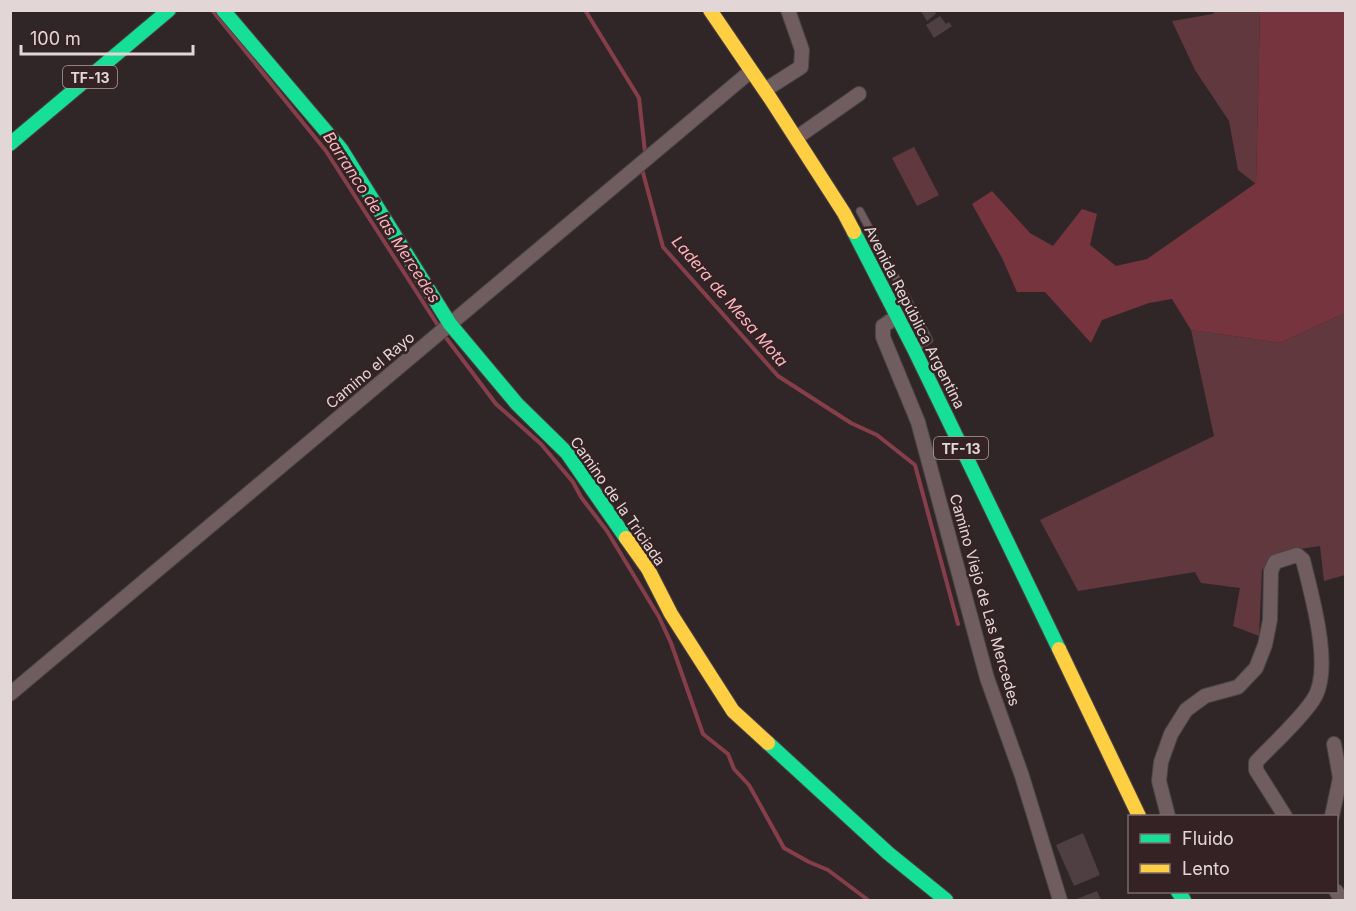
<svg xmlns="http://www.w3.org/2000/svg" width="1356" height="911" font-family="Inter,sans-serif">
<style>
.green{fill:#61383e}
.forest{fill:#76343e}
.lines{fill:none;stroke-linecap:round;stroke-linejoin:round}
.stream{stroke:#863f4a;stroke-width:4}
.building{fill:#4f3e42}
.lane-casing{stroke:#4c4345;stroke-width:9}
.street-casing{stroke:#4c4345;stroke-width:16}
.fast-casing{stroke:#4c4345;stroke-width:16}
.slow-casing{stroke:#4c4345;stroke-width:16}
.lane{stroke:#6f5d5f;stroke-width:7}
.street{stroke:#6f5d5f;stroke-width:14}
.fast{stroke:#16e098;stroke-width:14}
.slow{stroke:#ffcf43;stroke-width:14}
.labels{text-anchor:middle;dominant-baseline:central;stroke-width:5;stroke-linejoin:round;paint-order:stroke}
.shield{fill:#342224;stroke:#aea0a1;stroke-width:1.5}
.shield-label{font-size:14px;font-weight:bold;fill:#e3d6d7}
.street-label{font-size:15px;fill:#e3d6d7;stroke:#342224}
.water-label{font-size:16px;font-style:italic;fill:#fbb6bd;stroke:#342224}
</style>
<rect width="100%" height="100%" fill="#302628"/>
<g class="green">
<path d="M 1215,11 L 1260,11 L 1256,184 L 1238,170 L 1229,121 L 1195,70 L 1172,21 L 1213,14 Z"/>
<path d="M 914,147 L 939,195 L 917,206 L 892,158 Z"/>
<path d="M 1345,313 L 1345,575 L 1324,581 L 1320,546 L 1280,552 L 1262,570 L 1259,636 L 1233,626 L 1240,588 L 1201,583 L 1195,572 L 1078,591 L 1040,520 L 1214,436 L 1191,330 L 1280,343 Z"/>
</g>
<path class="forest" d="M 1260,11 L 1345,11 L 1345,313 L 1280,343 L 1191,330 L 1172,299 L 1149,303 L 1102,320 L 1091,343 L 1045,292 L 1017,292 L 1002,258 L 972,204 L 992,191 L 1030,233 L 1053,246 L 1082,209 L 1097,214 L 1090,245 L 1116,266 L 1147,259 L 1256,183 Z"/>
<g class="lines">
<g class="stream">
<path d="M 212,10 L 326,151 L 439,327"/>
<path d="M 585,10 L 639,98 L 645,152"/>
<path d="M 642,169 L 663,247 L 778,376 L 851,423 L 877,435 L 915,465 L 958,624"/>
<path d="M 447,339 L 496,404 L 541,444 L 573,482 L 581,497 L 607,531 L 659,617 L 671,643 L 703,734 L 728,754 L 734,769 L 749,785 L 784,848 L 809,862 L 828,870 L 868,900"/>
</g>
</g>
<g class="building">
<path d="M 920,10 L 934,10 L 936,14 L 927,21 Z"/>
<path d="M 940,16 L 946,24 L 949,22 L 952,26 L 934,38 L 926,25 Z"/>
<path d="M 1083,833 L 1100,875 L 1074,886 L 1056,845 Z"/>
<path d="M 1097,891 L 1101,900 L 1074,900 Z"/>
</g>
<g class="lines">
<g class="lane-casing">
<path id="lane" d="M 860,211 L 929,340 L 916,348"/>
</g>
<g class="street-casing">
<g id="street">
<path d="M 765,90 L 801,67 L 802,50 L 788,10"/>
<path d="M 796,138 L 859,94"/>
<path d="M 898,316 L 883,326 L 883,337 L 918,422 L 987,678 L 1022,776 L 1060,900"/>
<path d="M 10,694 L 751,71"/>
<path d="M 1168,816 L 1159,781 L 1161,762 L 1171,734 L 1186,710 L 1205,696 L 1238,687 L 1256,668 L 1265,645 L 1270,620 L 1271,571 L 1275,562 L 1297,555 L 1303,560 C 1311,593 1334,670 1313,700 C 1299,721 1274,743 1256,762 L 1256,770 L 1285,816"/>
<path d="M 1332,816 L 1340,778 L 1334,744"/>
<path d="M 1336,891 L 1342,900"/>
</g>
</g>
<g class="fast-casing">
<g id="fast">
<path d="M 223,10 L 341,149 L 450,324 L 517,404 L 567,453 L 626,538"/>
<path d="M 10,144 L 169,10"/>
<path d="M 854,232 L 914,349 L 1059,649"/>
<path d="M 768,743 L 888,853 L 946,900"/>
<path d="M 1178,892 L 1184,900"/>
</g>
</g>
<g class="slow-casing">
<g id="slow">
<path d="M 710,10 L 770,98 L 844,213 L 854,232"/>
<path d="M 626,538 L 648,569 L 671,614 L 733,711 L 768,743"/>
<path d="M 1059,649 L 1139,816"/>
</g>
</g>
<use href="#lane" class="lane"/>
<use href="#street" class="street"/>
<use href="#fast" class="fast"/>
<use href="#slow" class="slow"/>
</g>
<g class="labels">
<g class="shield">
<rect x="63" y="66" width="54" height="22" rx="4.5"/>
<rect x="934" y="437" width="54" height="22" rx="4.5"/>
</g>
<g class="shield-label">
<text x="90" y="77">TF-13</text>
<text x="961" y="448">TF-13</text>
</g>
<g class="street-label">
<text transform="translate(915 317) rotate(63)">Avenida República Argentina</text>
<text transform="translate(370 370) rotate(-40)">Camino el Rayo</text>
<text transform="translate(618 501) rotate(55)">Camino de la Triciada</text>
<text transform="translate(985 600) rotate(74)">Camino Viejo de Las Mercedes</text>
</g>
<g class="water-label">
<text transform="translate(382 217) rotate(57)">Barranco de las Mercedes</text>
<text transform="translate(730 301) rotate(49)">Ladera de Mesa Mota</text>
</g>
</g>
<rect width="1356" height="911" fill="none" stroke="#e3d6d7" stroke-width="24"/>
<rect x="1128" y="815" width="210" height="78" fill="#342224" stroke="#7a6a6c" stroke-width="1.5"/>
<rect x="1140" y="834" width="30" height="9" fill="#16e098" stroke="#7a6a6c" stroke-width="1.5"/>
<text x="1182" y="845" font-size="18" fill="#e3d6d7">Fluido</text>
<rect x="1140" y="864" width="30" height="9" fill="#ffcf43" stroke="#7a6a6c" stroke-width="1.5"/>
<text x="1182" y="875" font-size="18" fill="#e3d6d7">Lento</text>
<path d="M21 45v9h172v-9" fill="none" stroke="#e3d6d7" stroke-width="3"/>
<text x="30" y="45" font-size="18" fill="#e3d6d7" stroke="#342224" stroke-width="4.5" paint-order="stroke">100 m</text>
</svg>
